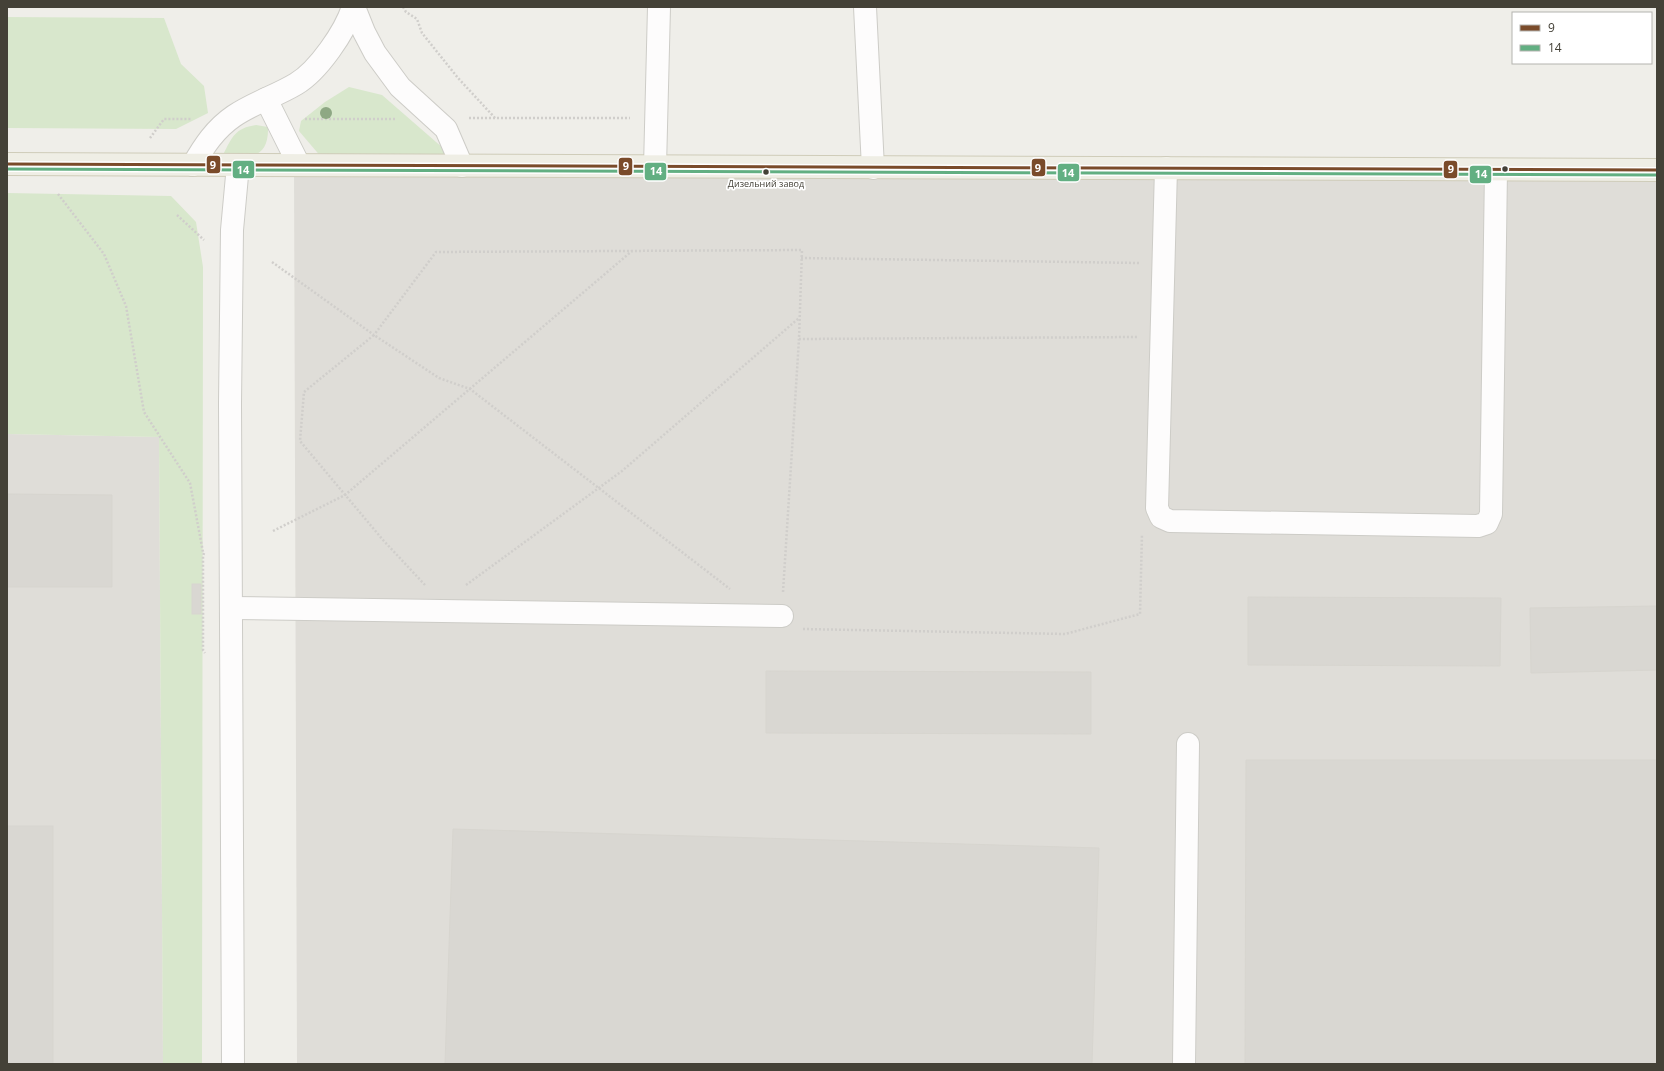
<svg xmlns="http://www.w3.org/2000/svg" width="1664" height="1071" font-family="'Open Sans',sans-serif">
<style>
.industrial{fill:#dfddd8}
.green{fill:#d8e7cc}
.building{fill:#d9d7d2;stroke:#d7d5cf}
.lines{fill:none;stroke-linecap:round;stroke-linejoin:round}
.minor-casing{stroke:#cdccc7;stroke-width:24}
.major-casing{stroke:#cfccb9;stroke-width:24}
.path{stroke:#d0cecb;stroke-width:2.5;stroke-dasharray:2 2;stroke-linecap:butt}
.minor{stroke:#fdfcfc;stroke-width:22}
.major{stroke:#efeee5;stroke-width:22}
.bus-1-casing{stroke:#fff;stroke-width:6}
.bus-2-casing{stroke:#fff;stroke-width:6}
.bus-1{stroke:#7a4b2a;stroke-width:3}
.bus-2{stroke:#62af82;stroke-width:3}
.tree{fill:#8ea884}
.bus-dot{fill:#444137;stroke:#fff;stroke-width:1.5}
.labels{text-anchor:middle;dominant-baseline:central;stroke-width:3.5;stroke-linejoin:round;paint-order:stroke}
.bus-label{font-size:9px;fill:#444137;stroke:#fff}
.line-badge{stroke:#fff;stroke-width:1.5}
.badge-label{font-size:11px;text-anchor:middle;font-weight:bold;fill:#fff}
</style>
<rect width="100%" height="100%" fill="#efeee9"/>
<g class="industrial">
<path d="M 294,165 L 1657,170 L 1657,1064 L 297,1064 Z"/>
<path d="M 7,434 L 159,437 L 163,1064 L 7,1064 Z"/>
</g>
<g class="green">
<path d="M 7,17 L 164,18 L 181,64 L 204,86 L 208,113 L 176,129 L 7,128 Z"/>
<path d="M 349,87 L 382,95 L 451,155 L 322,158 L 299,131 L 301,121 L 325,102 Z"/>
<path d="M 256,125 L 268,127 C 269,160 248,158 223,155 C 232,137 235,128 256,125 Z"/>
<path d="M 7,193 L 171,196 L 196,222 L 203,267 L 202,1064 L 163,1064 L 159,437 L 7,434 Z"/>
</g>
<g class="building">
<path d="M 7,494 L 112,495 L 112,587 L 7,587 Z"/>
<rect x="192" y="584" width="9" height="30"/>
<path d="M 1248,597 L 1501,598 L 1500,666 L 1248,665 Z"/>
<path d="M 1657,606 L 1657,670 L 1531,673 L 1530,608 Z"/>
<path d="M 766,671 L 1091,672 L 1091,734 L 766,733 Z"/>
<path d="M 1246,760 L 1657,760 L 1657,1064 L 1245,1064 Z"/>
<rect x="7" y="826" width="46" height="238"/>
<path d="M 453,829 L 1099,848 L 1092,1064 L 445,1064 Z"/>
</g>
<g class="lines">
<g class="minor-casing">
<g id="minor">
<path d="M 354,7 L 364,32 L 375,53 L 400,87 L 446,129 L 462,166"/>
<path d="M 865,7 L 873,168"/>
<path d="M 266,99 L 299,165"/>
<path d="M 193,165 C 204,146 215,129 234,116 C 253,103 276,96 296,84 C 318,71 345,32 353,7"/>
<path d="M 655,167 L 659,7"/>
<path d="M 1166,168 L 1157,508 L 1161,517 L 1170,521 L 1478,526 L 1487,523 L 1491,514 L 1496,170"/>
<path d="M 232,608 L 782,616"/>
<path d="M 233,1064 L 230,404 L 232,230 L 238,165"/>
<path d="M 1184,1064 L 1188,744"/>
</g>
</g>
<g class="major-casing">
<path id="major" d="M 7,164 L 1657,170"/>
</g>
<g class="path">
<path d="M 403,7 L 406,12 L 417,19 L 422,33 L 458,78 L 495,118"/>
<path d="M 469,118 L 630,118"/>
<path d="M 305,119 L 396,119"/>
<path d="M 150,138 L 164,119 L 192,119"/>
<path d="M 58,194 L 104,254 L 126,306 L 144,412 L 190,483 L 203,552"/>
<path d="M 177,215 L 204,240"/>
<path d="M 801,258 L 1139,263"/>
<path d="M 272,262 L 374,335 L 436,252 L 802,250 L 799,339 L 1137,337"/>
<path d="M 273,531 L 345,495 L 632,251"/>
<path d="M 204,553 L 203,556 L 203,650 L 205,653"/>
<path d="M 425,585 L 383,540 L 300,441 L 304,392 L 374,335 L 439,378 L 470,389 L 730,589"/>
<path d="M 466,585 L 622,471 L 799,318"/>
<path d="M 783,592 L 799,339"/>
<path d="M 803,629 L 1065,634 L 1140,614 L 1142,534"/>
</g>
<use href="#minor" class="minor"/>
<use href="#major" class="major"/>
<g class="bus-1-casing">
<path id="bus-1" d="M 7,164 L 1657,170"/>
</g>
<g class="bus-2-casing">
<path id="bus-2" d="M 7,169 L 1657,175"/>
</g>
<use href="#bus-1" class="bus-1"/>
<use href="#bus-2" class="bus-2"/>
</g>
<circle class="tree" cx="326" cy="113" r="6"/>
<g class="bus-dot">
<circle cx="1505" cy="169" r="3.5"/>
<circle cx="766" cy="172" r="3.5"/>
</g>
<g class="labels">
<g class="bus-label">
<text x="766" y="183">Дизельний завод</text>
</g>
</g>
<g class="line-badge">
<rect x="206" y="155" width="15" height="19" rx="4" fill="#7a4b2a"/>
<rect x="618" y="157" width="15" height="19" rx="4" fill="#7a4b2a"/>
<rect x="1031" y="158" width="15" height="19" rx="4" fill="#7a4b2a"/>
<rect x="1443" y="160" width="15" height="19" rx="4" fill="#7a4b2a"/>
<rect x="232" y="160" width="23" height="19" rx="4" fill="#62af82"/>
<rect x="644" y="162" width="23" height="19" rx="4" fill="#62af82"/>
<rect x="1057" y="163" width="23" height="19" rx="4" fill="#62af82"/>
<rect x="1469" y="165" width="23" height="19" rx="4" fill="#62af82"/>
</g>
<g class="badge-label">
<text x="213" y="169">9</text>
<text x="626" y="170">9</text>
<text x="1038" y="172">9</text>
<text x="1451" y="173">9</text>
<text x="243" y="174">14</text>
<text x="656" y="175">14</text>
<text x="1068" y="177">14</text>
<text x="1481" y="178">14</text>
</g>
<rect width="1664" height="1071" fill="none" stroke="#444137" stroke-width="16"/>
<rect x="1512" y="12" width="140" height="52" fill="#ffffff" stroke="#b4b3af"/>
<rect x="1520" y="25" width="20" height="6" fill="#7a4b2a" stroke="#b4b3af"/>
<text x="1548" y="32" font-size="12" fill="#444137">9</text>
<rect x="1520" y="45" width="20" height="6" fill="#62af82" stroke="#b4b3af"/>
<text x="1548" y="52" font-size="12" fill="#444137">14</text>
</svg>
